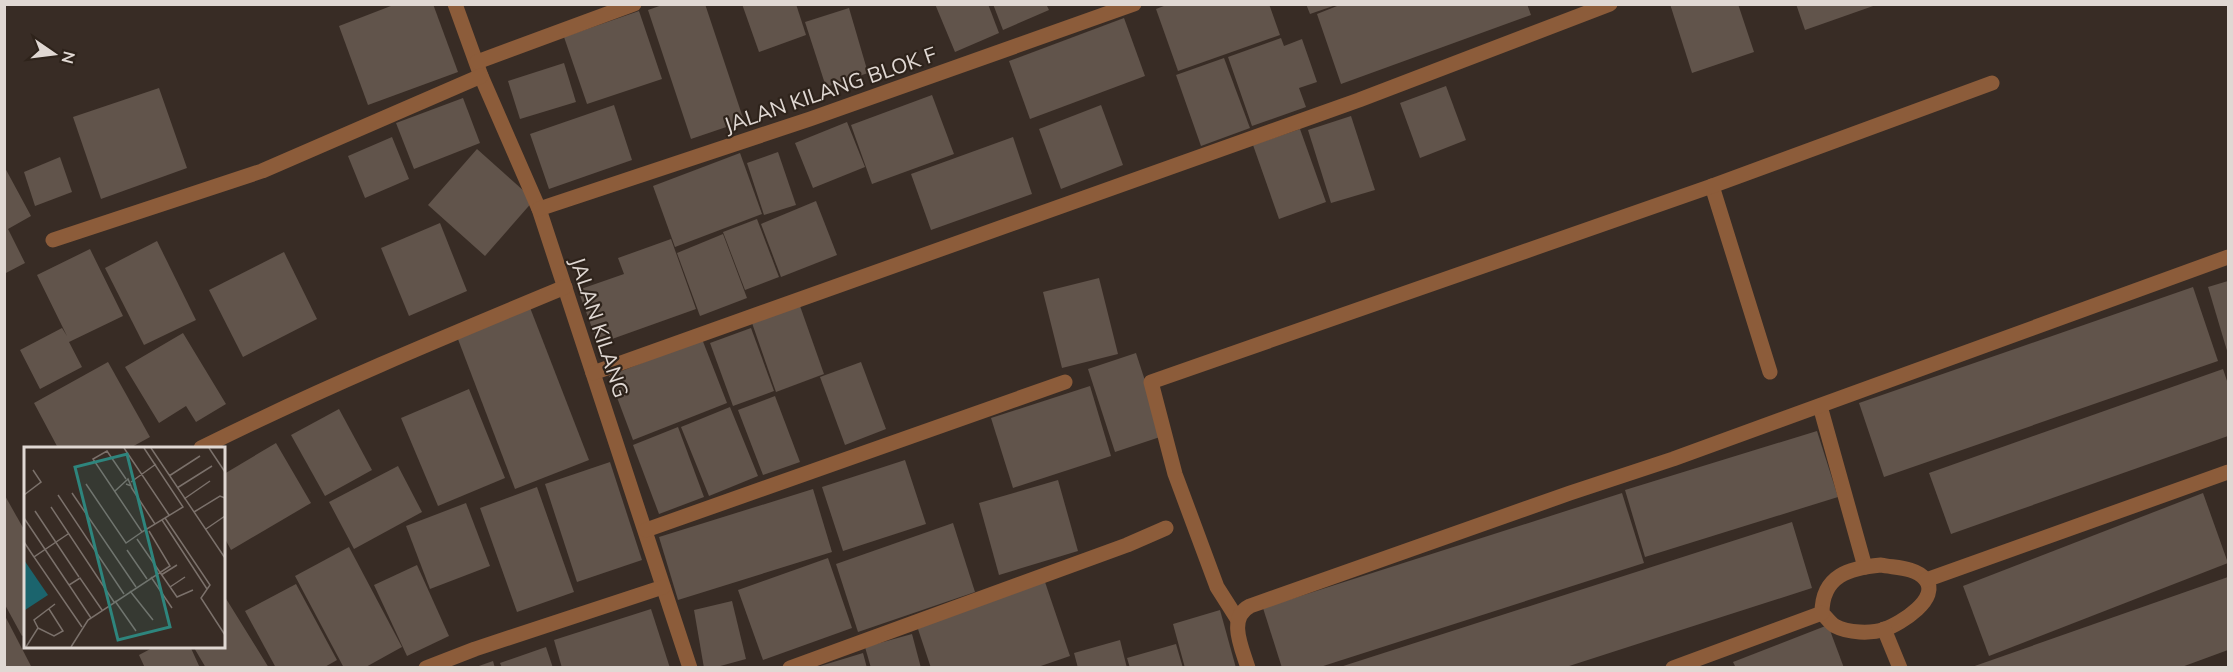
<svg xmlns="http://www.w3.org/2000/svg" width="2233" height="672" font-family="Mulish,sans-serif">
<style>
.building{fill:#61544b}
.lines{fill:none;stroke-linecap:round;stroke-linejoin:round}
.minor{stroke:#8c5c3a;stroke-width:15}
.labels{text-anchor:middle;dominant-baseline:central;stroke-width:4.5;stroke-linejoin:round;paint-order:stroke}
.street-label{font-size:21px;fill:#e0d8d3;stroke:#2e231b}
.inset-road{fill:none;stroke:#7b716b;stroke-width:1.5}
.view{fill:#2e857d;fill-opacity:0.15;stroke:#2e857d;stroke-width:3}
.inset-edge{fill:none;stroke:#e0d8d3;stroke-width:3}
</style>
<rect width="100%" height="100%" fill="#382c25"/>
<g class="building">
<path d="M 396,4 L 433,4 L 458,72 L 368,105 L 339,26 Z"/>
<path d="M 665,4 L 705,4 L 744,121 L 691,139 L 648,10 Z"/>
<path d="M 742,4 L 796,4 L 806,35 L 759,52 Z"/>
<path d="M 935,4 L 988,4 L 999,33 L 955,52 Z"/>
<path d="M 993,4 L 1046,4 L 1049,10 L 1003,30 Z"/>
<path d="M 1169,4 L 1269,4 L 1280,35 L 1178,71 L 1156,9 Z"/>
<path d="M 1306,4 L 1336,4 L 1336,5 L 1310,14 Z"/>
<path d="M 1342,4 L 1527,4 L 1531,15 L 1341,84 L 1317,14 Z"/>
<path d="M 1670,4 L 1738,4 L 1754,52 L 1692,73 Z"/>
<path d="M 1796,4 L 1876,4 L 1876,5 L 1805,30 Z"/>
<path d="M 849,8 L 868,73 L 826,87 L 805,22 Z"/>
<path d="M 639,11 L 662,79 L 587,104 L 564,37 Z"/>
<path d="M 1124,18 L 1145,76 L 1030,119 L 1009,61 Z"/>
<path d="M 1281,38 L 1284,46 L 1302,39 L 1317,82 L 1299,88 L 1306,107 L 1252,126 L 1228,57 Z"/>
<path d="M 1224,58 L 1250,128 L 1201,146 L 1176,75 Z"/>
<path d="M 564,63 L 576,102 L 520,119 L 508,81 Z"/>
<path d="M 1446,86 L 1466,140 L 1420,158 L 1400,103 Z"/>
<path d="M 159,88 L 187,168 L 101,199 L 73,117 Z"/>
<path d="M 932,95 L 954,154 L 872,184 L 851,125 Z"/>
<path d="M 463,98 L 480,143 L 414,169 L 396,123 Z"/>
<path d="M 614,105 L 632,160 L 549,189 L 530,134 Z"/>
<path d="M 1101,105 L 1123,165 L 1061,189 L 1039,129 Z"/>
<path d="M 1351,116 L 1375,190 L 1331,203 L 1308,130 Z"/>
<path d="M 847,122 L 865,167 L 813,188 L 795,143 Z"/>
<path d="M 1300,129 L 1326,202 L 1279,219 L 1253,145 Z"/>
<path d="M 392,137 L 409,179 L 365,198 L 348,156 Z"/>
<path d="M 1013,137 L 1032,194 L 931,230 L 911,174 Z"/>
<path d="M 477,149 L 534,200 L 485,256 L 428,205 Z"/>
<path d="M 778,152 L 796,205 L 764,215 L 747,163 Z"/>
<path d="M 740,153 L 762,214 L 675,247 L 653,186 Z"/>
<path d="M 60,157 L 72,192 L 35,206 L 24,172 Z"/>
<path d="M 4,166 L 31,216 L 8,229 L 25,263 L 4,274 Z"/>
<path d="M 816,201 L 837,255 L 781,277 L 761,224 Z"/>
<path d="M 757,219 L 779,277 L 745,290 L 723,232 Z"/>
<path d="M 440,223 L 467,291 L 409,316 L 381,248 Z"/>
<path d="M 723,234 L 747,298 L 700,316 L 677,253 Z"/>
<path d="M 671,239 L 696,309 L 598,344 L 578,290 L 624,274 L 618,258 Z"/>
<path d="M 157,241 L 196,320 L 144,345 L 105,268 Z"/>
<path d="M 90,249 L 123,316 L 69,342 L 82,367 L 40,389 L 20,350 L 62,328 L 67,336 L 37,275 Z"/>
<path d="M 284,252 L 317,319 L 243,357 L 209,290 Z"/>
<path d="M 1099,278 L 1118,354 L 1062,368 L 1043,292 Z"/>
<path d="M 2228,281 L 2228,354 L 2208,287 Z"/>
<path d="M 2193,287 L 2218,361 L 1884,477 L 1859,403 Z"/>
<path d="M 529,305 L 589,460 L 515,489 L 456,334 Z"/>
<path d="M 800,306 L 824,374 L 776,392 L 752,323 Z"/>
<path d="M 751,328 L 774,391 L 733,406 L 710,343 Z"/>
<path d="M 183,333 L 226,404 L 196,422 L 186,406 L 159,423 L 125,367 Z"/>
<path d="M 702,339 L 727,403 L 633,440 L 609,376 Z"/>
<path d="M 1136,353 L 1163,436 L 1115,452 L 1088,369 Z"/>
<path d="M 108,362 L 150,437 L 130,448 L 58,448 L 34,403 Z"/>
<path d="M 861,362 L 886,429 L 845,445 L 820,377 Z"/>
<path d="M 2223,369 L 2228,384 L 2228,436 L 1951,534 L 1929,473 Z"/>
<path d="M 1090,386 L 1111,456 L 1013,488 L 991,418 Z"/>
<path d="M 469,389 L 505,478 L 438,506 L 401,418 Z"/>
<path d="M 775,396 L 800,462 L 763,475 L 738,410 Z"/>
<path d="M 730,407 L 758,476 L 709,496 L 681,427 Z"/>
<path d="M 339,409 L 372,470 L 325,496 L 291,435 Z"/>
<path d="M 678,427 L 704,497 L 659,514 L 633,445 Z"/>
<path d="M 1817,431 L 1838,497 L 1645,557 L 1625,490 Z"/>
<path d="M 276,443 L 311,503 L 231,550 L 224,537 L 224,474 Z"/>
<path d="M 905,460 L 926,524 L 843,551 L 822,487 Z"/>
<path d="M 610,462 L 642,560 L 577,582 L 545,484 Z"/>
<path d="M 398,466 L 422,512 L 354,549 L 329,502 Z"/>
<path d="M 1058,480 L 1078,551 L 999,575 L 979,503 Z"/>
<path d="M 537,487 L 574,592 L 517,612 L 480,508 Z"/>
<path d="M 813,489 L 832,552 L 678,600 L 659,537 Z"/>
<path d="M 1622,493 L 1644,563 L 1317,668 L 1282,668 L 1263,608 Z"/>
<path d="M 2203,493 L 2228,563 L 1989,656 L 1963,586 Z"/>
<path d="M 4,494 L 26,533 L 26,634 L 22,636 L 4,603 Z"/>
<path d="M 466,503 L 490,566 L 430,589 L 406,526 Z"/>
<path d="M 1792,522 L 1812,588 L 1656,638 L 1563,668 L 1337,668 Z"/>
<path d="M 953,523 L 975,592 L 858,632 L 836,564 Z"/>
<path d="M 349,547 L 402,647 L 364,668 L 344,668 L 295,576 Z"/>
<path d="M 828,558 L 852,628 L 763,660 L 738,590 Z"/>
<path d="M 417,565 L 449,636 L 407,656 L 374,585 Z"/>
<path d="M 2228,577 L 2228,650 L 2179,668 L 1969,668 Z"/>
<path d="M 1045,582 L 1070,656 L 1035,668 L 931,668 L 917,626 Z"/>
<path d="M 296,584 L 337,660 L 323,668 L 276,668 L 245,611 Z"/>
<path d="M 225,597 L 269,668 L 206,668 L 193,646 L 224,646 L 224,598 Z"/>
<path d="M 732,601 L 746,659 L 713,668 L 704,668 L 694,610 Z"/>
<path d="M 651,609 L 670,668 L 562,668 L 554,640 Z"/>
<path d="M 1220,610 L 1236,668 L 1185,668 L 1173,624 Z"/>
<path d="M 4,614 L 32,668 L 4,668 Z"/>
<path d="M 1828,625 L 1844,668 L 1736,668 L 1733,662 Z"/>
<path d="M 912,634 L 921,668 L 871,668 L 865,647 Z"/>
<path d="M 1120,640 L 1127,668 L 1078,668 L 1074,653 Z"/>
<path d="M 1176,644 L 1183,668 L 1130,668 L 1127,658 Z"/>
<path d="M 156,646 L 190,646 L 200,668 L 145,668 L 139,655 Z"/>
<path d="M 546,647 L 553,668 L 502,668 L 500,663 Z"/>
<path d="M 863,653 L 867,668 L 817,668 L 817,667 Z"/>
<path d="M 493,661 L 495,668 L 476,668 L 476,667 Z"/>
</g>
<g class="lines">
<g class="minor">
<path d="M 455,4 L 481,76 L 539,209 L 690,668"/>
<path d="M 477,62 L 634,4"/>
<path d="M 1712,186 L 1770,372"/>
<path d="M 539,209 L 810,119 L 1134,4"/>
<path d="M 53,240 L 262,171 L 481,76"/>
<path d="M 593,373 L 1359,100 L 1610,4"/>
<path d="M 1820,406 L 1865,567"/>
<path d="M 201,448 C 319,389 442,338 565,287"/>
<path d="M 646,530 L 1065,382"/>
<path d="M 1881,565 C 1895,568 1915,567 1925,579 C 1942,598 1900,624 1885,629 C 1871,634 1848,633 1835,626 C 1830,623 1826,617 1822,613 C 1822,575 1850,568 1881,565 Z"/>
<path d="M 1926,580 L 2228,472"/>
<path d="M 1238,620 L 1217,587 L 1175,474 L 1151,382 L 1712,186 L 1992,83"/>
<path d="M 1884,629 L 1900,668"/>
<path d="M 426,668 L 475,649 L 663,587"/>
<path d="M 790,668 L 1127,545 L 1166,528"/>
<path d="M 1248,668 C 1242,648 1227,618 1250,606 L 1570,493 L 1673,459 L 2228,257"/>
<path d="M 1673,668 L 1822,613"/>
</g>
</g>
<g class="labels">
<g class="street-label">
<text transform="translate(830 89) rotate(-19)">JALAN KILANG BLOK F</text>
<text transform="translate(600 327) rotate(72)">JALAN KILANG</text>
</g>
</g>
<g transform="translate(24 447)">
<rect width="201" height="201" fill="#382c25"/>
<path d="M 0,113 L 24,148 L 1,163 L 0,162 Z" fill="#1b646d"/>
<path class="inset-road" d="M 100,1 L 145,68M 127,1 L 201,111M 185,1 L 201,25M 145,29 L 176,9M 102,32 L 83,4 L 69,12 L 118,85 L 159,60 L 120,1M 107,35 L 132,17M 62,37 L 102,96 L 118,85M 107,40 L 131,77M 153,41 L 188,19M 91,44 L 104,32 L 107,39 L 102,37M 48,46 L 112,140M 0,48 L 17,35 L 9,23M 34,48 L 100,147M 160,52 L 186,34M 27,60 L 90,155M 11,64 L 55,130M 170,65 L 196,49 L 201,51M 0,71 L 45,138M 141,71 L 186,138 L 177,151 L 201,188M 138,73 L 183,142M 182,82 L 201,69M 44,87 L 10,110 L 58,180M 113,92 L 153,150 L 169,143M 0,95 L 10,110M 103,103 L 123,132M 137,128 L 153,118M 127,130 L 148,161M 146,140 L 161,130M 106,144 L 129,173M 91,154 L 112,184M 67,171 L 45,138 L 56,131 L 78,163M 14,181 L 30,189 L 39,184 L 25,162M 2,200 L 14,181 L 10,173 L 31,157M 47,200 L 64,173 L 146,119 L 125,84"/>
<path class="view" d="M 103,7 L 146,180 L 94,193 L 51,20 Z"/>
<rect width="201" height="201" class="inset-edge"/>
</g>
<rect width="2233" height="672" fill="none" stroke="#e0d8d3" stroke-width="12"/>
<g transform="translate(54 54) rotate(104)" stroke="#2e231b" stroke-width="4.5" paint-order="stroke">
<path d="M0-4.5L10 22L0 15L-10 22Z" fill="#e0d8d3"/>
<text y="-9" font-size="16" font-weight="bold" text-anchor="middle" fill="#e0d8d3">N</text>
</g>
</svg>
